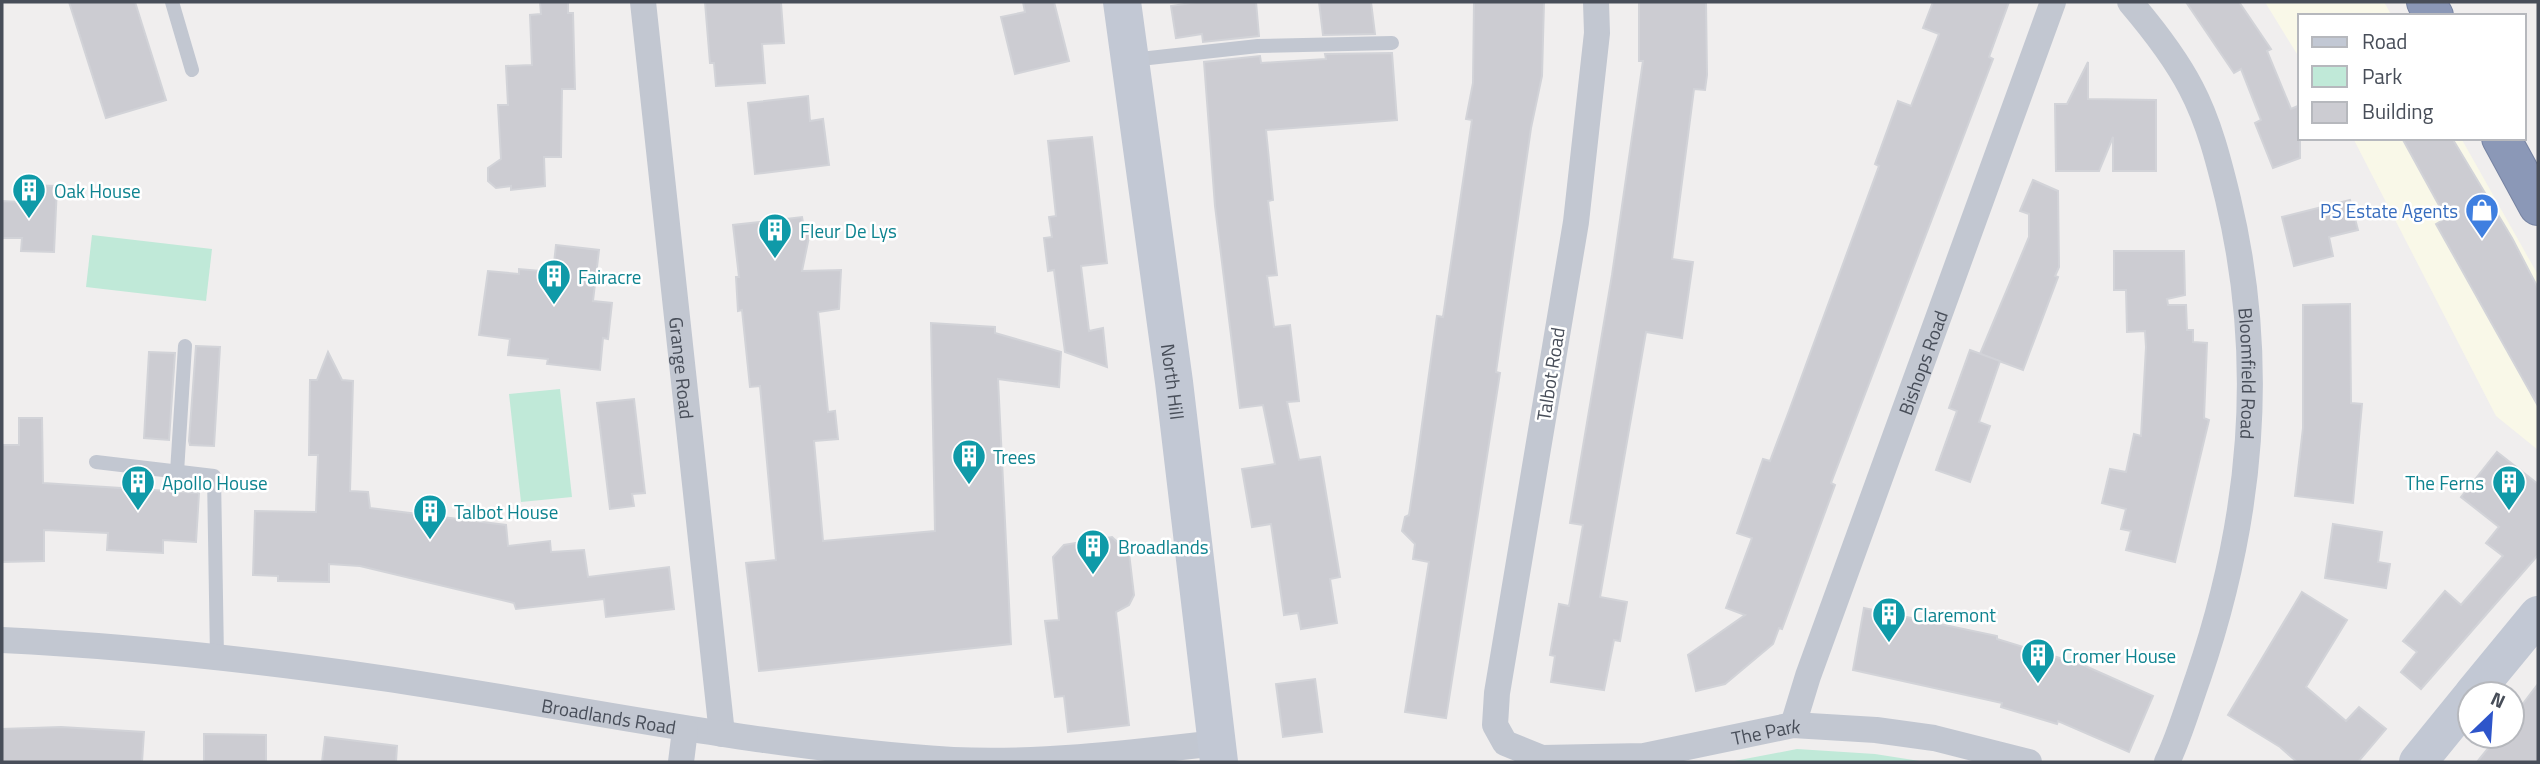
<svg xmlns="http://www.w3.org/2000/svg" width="2540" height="764" font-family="'Titillium Web',sans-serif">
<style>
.commercial{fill:#f9f8e8}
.green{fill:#c0e9d8}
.building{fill:#ccccd2;stroke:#d2d3d8;stroke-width:2}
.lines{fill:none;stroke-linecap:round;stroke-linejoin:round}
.highway-casing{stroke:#7683a2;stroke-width:40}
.lane{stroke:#c2c7d1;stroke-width:14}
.street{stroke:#c2c7d1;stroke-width:26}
.secondary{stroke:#c2c8d4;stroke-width:38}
.highway{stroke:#8b98b7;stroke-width:38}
.labels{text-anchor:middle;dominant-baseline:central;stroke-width:5;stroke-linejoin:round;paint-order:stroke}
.culture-label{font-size:19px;fill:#0d838f;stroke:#fff;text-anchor:start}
.shop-label{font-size:19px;fill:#366cbe;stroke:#fff;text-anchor:end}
.street-label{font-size:19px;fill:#484e59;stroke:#fff}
</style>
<rect width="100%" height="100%" fill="#f0eeee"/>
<g class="commercial">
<path d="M 2265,2 L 2384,2 L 2392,16 L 2300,16 L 2300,52 L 2297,54 Z"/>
<path d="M 2353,138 L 2461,138 L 2538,275 L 2538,450 L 2496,416 Z"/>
</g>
<g class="green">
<path d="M 92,235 L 212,249 L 206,301 L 86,287 Z"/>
<path d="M 560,389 L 572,497 L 521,502 L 509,394 Z"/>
<path d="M 1797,749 L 1875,754 L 1926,762 L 1729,762 Z"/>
</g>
<g class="building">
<path d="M 69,2 L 135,2 L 166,100 L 106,118 Z"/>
<path d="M 540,2 L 568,2 L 568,13 L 573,13 L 575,89 L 562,89 L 561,157 L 544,157 L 545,186 L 511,190 L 511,186 L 496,188 L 488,181 L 488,168 L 501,159 L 498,105 L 508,105 L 506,66 L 532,65 L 530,15 L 541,14 Z"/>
<path d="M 705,2 L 781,3 L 784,43 L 762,44 L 765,83 L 716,86 L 714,63 L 710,63 Z"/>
<path d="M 1023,2 L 1054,2 L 1069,61 L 1015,74 L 1001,17 L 1025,12 Z"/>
<path d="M 1197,2 L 1256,2 L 1259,36 L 1203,42 L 1202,34 L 1176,38 L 1171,6 Z"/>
<path d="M 1319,2 L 1371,2 L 1375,34 L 1323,35 Z"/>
<path d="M 1474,2 L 1544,2 L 1542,76 L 1531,128 L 1496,372 L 1500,373 L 1446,718 L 1405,712 L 1429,562 L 1413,559 L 1415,544 L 1402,531 L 1405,517 L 1409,515 L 1416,468 L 1437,316 L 1443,317 L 1472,120 L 1466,119 L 1473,83 Z"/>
<path d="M 1639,2 L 1706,2 L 1707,75 L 1705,90 L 1694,89 L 1672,259 L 1693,262 L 1682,338 L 1646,332 L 1600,597 L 1627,602 L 1620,641 L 1614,640 L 1604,690 L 1551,682 L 1555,656 L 1550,655 L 1559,604 L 1569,606 L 1583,525 L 1570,523 L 1612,275 L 1643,61 L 1639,61 Z"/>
<path d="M 1933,2 L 2009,2 L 1989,57 L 1993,59 L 1831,483 L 1835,485 L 1782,629 L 1779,628 L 1773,644 L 1725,684 L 1696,691 L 1688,655 L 1745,615 L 1726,608 L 1752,538 L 1737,533 L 1763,459 L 1770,461 L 1789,411 L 1879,166 L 1875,164 L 1898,101 L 1911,106 L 1939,34 L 1923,28 Z"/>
<path d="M 2186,2 L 2239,2 L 2271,49 L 2267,51 L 2291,109 L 2300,105 L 2300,158 L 2273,168 L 2255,123 L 2261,120 L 2241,69 L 2234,73 Z"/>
<path d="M 1392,53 L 1397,120 L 1266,130 L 1273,200 L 1268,201 L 1277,275 L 1267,276 L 1274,327 L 1290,325 L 1299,401 L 1287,402 L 1299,460 L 1320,457 L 1340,577 L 1330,579 L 1337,623 L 1301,629 L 1298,613 L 1284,615 L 1271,524 L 1252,527 L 1242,469 L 1275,464 L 1263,405 L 1240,408 L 1215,206 L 1204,62 L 1260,56 L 1261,63 L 1326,59 L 1325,54 Z"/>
<path d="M 2088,62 L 2088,99 L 2156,100 L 2156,171 L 2113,171 L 2113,137 L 2099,171 L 2056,171 L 2055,104 L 2067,104 Z"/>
<path d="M 808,96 L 810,121 L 823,119 L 829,165 L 755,174 L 748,103 Z"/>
<path d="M 1092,137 L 1107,263 L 1081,266 L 1089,331 L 1103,328 L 1107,367 L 1065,352 L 1054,270 L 1048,271 L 1044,238 L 1052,237 L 1049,217 L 1056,216 L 1048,141 Z"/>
<path d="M 2402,138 L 2452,138 L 2512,238 L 2538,288 L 2538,406 L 2436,224 L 2446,218 Z"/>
<path d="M 2033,180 L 2058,191 L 2059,267 L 2055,276 L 2058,277 L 2023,370 L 1980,354 L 2029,237 L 2029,214 L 2020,211 Z"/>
<path d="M 22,185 L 57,186 L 54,252 L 21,251 L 22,238 L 2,238 L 2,201 L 21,202 Z"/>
<path d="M 2350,200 L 2358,230 L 2329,237 L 2333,256 L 2294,266 L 2282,217 Z"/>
<path d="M 802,217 L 803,223 L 811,227 L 802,271 L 841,270 L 839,309 L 818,312 L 828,412 L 835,411 L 838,439 L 814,441 L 823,541 L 935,531 L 931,323 L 995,327 L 995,333 L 1061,352 L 1059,387 L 998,379 L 1011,644 L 759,671 L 746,563 L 776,560 L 760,386 L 750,387 L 742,310 L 738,311 L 736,277 L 739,277 L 733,225 Z"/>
<path d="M 556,245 L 599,250 L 593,301 L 612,303 L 608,339 L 603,338 L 600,370 L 547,364 L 548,359 L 508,355 L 510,339 L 479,335 L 488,271 L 519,274 L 519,269 L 553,272 Z"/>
<path d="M 2114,251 L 2184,251 L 2185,295 L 2167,299 L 2168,305 L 2186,305 L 2187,330 L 2193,330 L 2193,342 L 2207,343 L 2204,418 L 2209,420 L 2175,562 L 2126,550 L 2131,531 L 2121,529 L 2126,509 L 2102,503 L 2110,469 L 2126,472 L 2134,434 L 2141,436 L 2146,347 L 2145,331 L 2127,332 L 2126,290 L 2114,290 Z"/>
<path d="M 2350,304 L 2351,403 L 2362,404 L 2353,503 L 2295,496 L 2303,428 L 2303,305 Z"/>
<path d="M 196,346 L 220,347 L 214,446 L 190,445 L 189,441 Z"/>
<path d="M 1970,350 L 2000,361 L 1979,422 L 1990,426 L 1970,482 L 1936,470 L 1957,411 L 1949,408 Z"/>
<path d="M 149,352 L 175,353 L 169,440 L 144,438 Z"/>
<path d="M 328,352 L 342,380 L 353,381 L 350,491 L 368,492 L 370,508 L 506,525 L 508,546 L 550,541 L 551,552 L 584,550 L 588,577 L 669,567 L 674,609 L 606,617 L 604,599 L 516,609 L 514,603 L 360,566 L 329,564 L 329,582 L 278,581 L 278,576 L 253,575 L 255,511 L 316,512 L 318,455 L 309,455 L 310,380 L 317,380 Z"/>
<path d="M 634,399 L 645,493 L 632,494 L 634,506 L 610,509 L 597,403 Z"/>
<path d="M 19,418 L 42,418 L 43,483 L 199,493 L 196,542 L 163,540 L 163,553 L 107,550 L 108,533 L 44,530 L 44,561 L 2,562 L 2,445 L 19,445 Z"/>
<path d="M 2497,452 L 2538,484 L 2538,555 L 2421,689 L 2401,672 L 2417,652 L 2403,641 L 2445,591 L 2461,605 L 2503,556 L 2486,543 L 2499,527 L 2461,497 Z"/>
<path d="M 2333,524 L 2382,532 L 2378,562 L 2390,564 L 2386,588 L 2325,578 Z"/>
<path d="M 1112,537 L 1129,553 L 1134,595 L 1129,605 L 1116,612 L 1129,725 L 1068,732 L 1064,696 L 1055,697 L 1045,621 L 1059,620 L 1053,557 L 1064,545 Z"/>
<path d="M 2302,592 L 2347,620 L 2306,687 L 2346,721 L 2359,707 L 2386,729 L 2358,762 L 2297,762 L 2280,747 L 2228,715 Z"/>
<path d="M 1864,608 L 1997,636 L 1997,639 L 2083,665 L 2153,696 L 2129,752 L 2058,721 L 2057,724 L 2001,707 L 2002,703 L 1853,670 Z"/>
<path d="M 1315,679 L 1322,732 L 1283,737 L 1276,684 Z"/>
<path d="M 2538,684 L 2538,762 L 2477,762 L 2498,736 L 2512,736 L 2512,718 Z"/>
<path d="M 61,727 L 144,732 L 142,762 L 2,762 L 2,729 Z"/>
<path d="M 204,734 L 266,735 L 266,762 L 204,762 Z"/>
<path d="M 325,737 L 397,746 L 396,762 L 322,762 Z"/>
</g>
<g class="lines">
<g class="highway-casing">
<g id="highway">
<path d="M 2426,2 L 2434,16"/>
<path d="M 2501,138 L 2538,206"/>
</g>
</g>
<g class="lane">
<path d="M 172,2 L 192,70"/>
<path d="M 1131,60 L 1258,46 L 1392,43"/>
<path d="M 96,462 L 214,476 L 217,657"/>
<path d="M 177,472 L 185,346"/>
</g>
<g class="street">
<path id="s1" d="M 643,2 L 722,734"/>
<path id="s2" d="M 1596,2 L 1597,33 L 1576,222 L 1497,693 L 1495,725 L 1505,743 L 1542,758 L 1644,756 L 1793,725 L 1876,730 L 1934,738 L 2029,762"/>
<path id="s3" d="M 2130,2 C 2153,29 2175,57 2191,88 C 2209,122 2219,162 2228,199 C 2267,362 2252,520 2198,678 C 2188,706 2180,735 2167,762"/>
<path id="s4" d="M 2,640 C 129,646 255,660 381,678 C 572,706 760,748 953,760 C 1041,764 1130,753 1217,743"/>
<path id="s5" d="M 1793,725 L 1808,676 L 2053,2"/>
<path d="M 681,762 L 685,730"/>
</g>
<g class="secondary">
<path id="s6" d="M 1122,2 L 1174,382 L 1219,762"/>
<path d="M 2473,694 L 2538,615"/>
<path d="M 2418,762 L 2470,698"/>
</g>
<use href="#highway" class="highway"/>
</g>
<defs>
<g id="building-pin" transform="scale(1.75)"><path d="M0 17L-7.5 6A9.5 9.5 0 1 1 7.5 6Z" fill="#0f9aa8" stroke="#fff"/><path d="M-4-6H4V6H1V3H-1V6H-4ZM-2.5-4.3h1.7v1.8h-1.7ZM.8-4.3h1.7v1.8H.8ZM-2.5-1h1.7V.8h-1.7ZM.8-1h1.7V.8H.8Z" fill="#fff"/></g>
<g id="shop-pin" transform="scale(1.75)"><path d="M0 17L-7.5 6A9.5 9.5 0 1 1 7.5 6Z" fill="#3f7fe0" stroke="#fff"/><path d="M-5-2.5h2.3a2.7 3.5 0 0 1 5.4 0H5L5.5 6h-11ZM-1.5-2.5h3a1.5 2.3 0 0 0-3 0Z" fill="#fff"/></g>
</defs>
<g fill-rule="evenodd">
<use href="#building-pin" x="29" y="190"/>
<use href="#shop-pin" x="2482" y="210"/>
<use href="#building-pin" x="775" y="230"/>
<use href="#building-pin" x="554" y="276"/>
<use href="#building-pin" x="969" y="456"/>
<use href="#building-pin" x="138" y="482"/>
<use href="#building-pin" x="2509" y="482"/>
<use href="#building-pin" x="430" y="511"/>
<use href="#building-pin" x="1093" y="546"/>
<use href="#building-pin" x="1889" y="614"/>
<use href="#building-pin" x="2038" y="655"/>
</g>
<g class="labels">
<g class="culture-label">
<text x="54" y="190">Oak House</text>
<text x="800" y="230">Fleur De Lys</text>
<text x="578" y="276">Fairacre</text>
<text x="993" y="456">Trees</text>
<text x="162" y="482">Apollo House</text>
<text x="2484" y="482" text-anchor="end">The Ferns</text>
<text x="454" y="511">Talbot House</text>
<text x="1118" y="546">Broadlands</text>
<text x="1913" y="614">Claremont</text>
<text x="2062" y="655">Cromer House</text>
</g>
<g class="shop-label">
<text x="2458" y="210">PS Estate Agents</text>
</g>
<g class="street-label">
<text stroke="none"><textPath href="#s5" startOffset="385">Bishops Road</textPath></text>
<text stroke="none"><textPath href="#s1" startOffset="368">Grange Road</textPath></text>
<text transform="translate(1550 374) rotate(-81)">Talbot Road</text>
<text stroke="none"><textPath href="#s3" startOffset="399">Bloomfield Road</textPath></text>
<text stroke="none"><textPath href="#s6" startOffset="383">North Hill</textPath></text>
<text stroke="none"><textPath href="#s4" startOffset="612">Broadlands Road</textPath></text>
<text stroke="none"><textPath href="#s2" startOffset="1018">The Park</textPath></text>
</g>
</g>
<rect width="2540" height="764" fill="none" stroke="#484e59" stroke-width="7"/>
<rect x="2298" y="14" width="228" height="126" fill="#ffffff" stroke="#b6b8bd" stroke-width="2"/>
<rect x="2312" y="37" width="35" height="10" fill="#c2c8d4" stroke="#b6b8bd" stroke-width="2"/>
<text x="2362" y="49" font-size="21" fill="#484e59">Road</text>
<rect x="2312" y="66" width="35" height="21" fill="#c0e9d8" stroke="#b6b8bd" stroke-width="2"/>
<text x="2362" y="84" font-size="21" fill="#484e59">Park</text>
<rect x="2312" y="102" width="35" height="21" fill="#ccccd2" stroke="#b6b8bd" stroke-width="2"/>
<text x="2362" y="119" font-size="21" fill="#484e59">Building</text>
<g transform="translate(2491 715) rotate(25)"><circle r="33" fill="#ffffff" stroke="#b6b8bd" stroke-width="2"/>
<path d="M0-5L12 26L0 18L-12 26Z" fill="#2e55ca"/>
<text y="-10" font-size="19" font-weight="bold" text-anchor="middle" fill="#484e59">N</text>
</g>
</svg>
